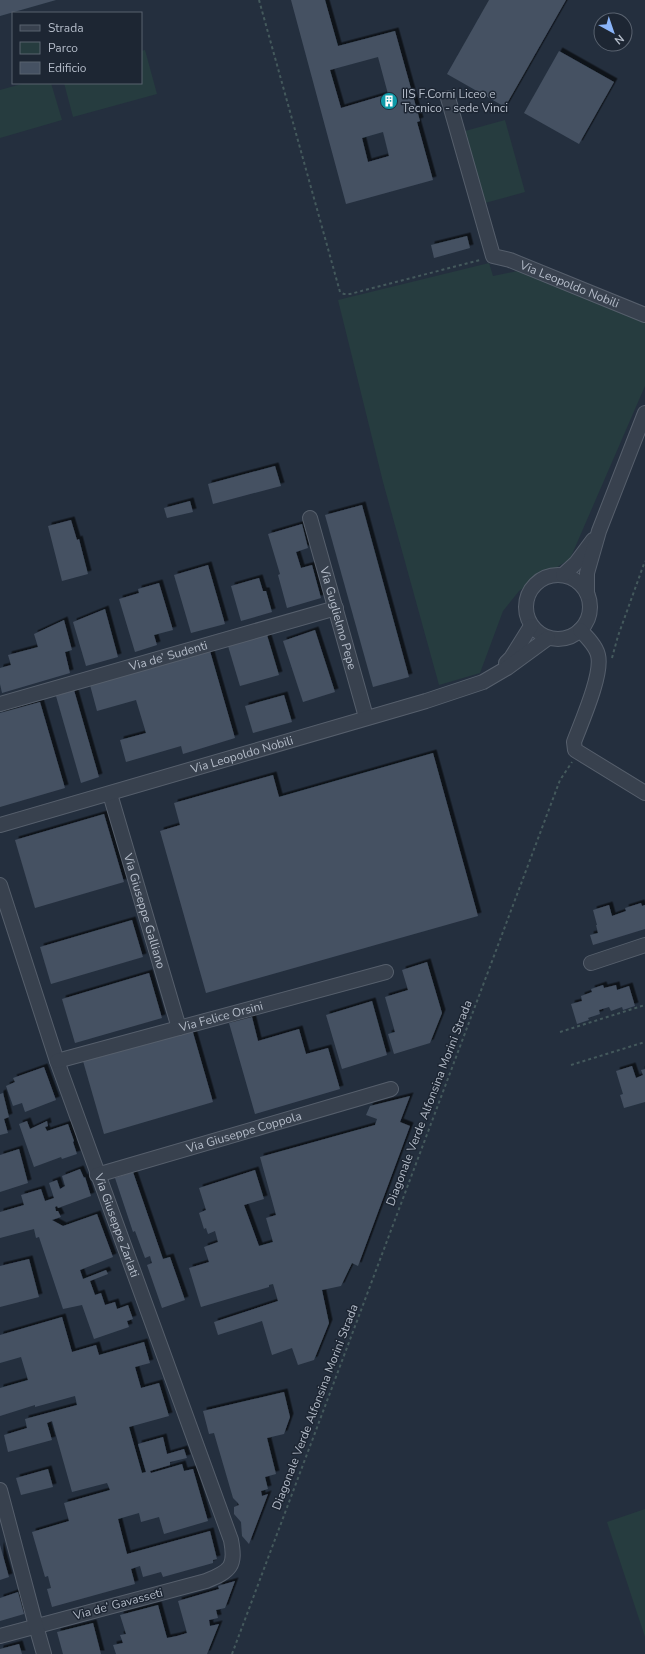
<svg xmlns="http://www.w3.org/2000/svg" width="645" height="1654" font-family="'Nunito Sans',sans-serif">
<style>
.green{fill:#263c3f}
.building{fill:#455162;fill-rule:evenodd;filter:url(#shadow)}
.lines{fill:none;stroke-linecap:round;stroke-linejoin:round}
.minor-casing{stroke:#565f6c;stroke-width:16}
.path{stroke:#44595c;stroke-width:2;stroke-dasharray:3 3;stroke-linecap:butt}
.minor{stroke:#38414e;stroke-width:14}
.labels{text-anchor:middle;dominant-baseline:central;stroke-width:3;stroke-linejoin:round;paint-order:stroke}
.poi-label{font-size:12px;fill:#b4bcc9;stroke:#1d2633;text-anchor:start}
.street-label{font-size:12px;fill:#b4bcc9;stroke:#1d2633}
</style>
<defs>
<filter id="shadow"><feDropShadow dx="3.5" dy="-3.5" stdDeviation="0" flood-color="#0009"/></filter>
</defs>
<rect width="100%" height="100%" fill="#242f3e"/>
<g class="green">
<path d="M 145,50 L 157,94 L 73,117 L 64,83 L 141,83 L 141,51 Z"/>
<path d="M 25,83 L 51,83 L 62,120 L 0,138 L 0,90 Z"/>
<path d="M 505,120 L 525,192 L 485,203 L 465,131 Z"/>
<path d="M 489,263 L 493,276 L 518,271 L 633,316 L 645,323 L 645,386 L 570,559 L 519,591 L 503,611 L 480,673 L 439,685 L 383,482 L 338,300 Z"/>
<path d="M 645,1509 L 645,1637 L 607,1522 Z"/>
</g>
<g class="building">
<path d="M 0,0 L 56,0 L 0,16 Z"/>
<path d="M 291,0 L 325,0 L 338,46 L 395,31 L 420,121 L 417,122 L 433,180 L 346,204 ZM 378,57 L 388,94 L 341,108 L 330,70 ZM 383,132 L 389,156 L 368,162 L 362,138 Z"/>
<path d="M 489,0 L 566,0 L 505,107 L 447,74 Z"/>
<path d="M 559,51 L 614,82 L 579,144 L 524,113 Z"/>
<path d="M 467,236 L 470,248 L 434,258 L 431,245 Z"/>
<path d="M 275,466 L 281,486 L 213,504 L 208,484 Z"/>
<path d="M 190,501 L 193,512 L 167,518 L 164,508 Z"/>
<path d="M 362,505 L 409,677 L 373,687 L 325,515 Z"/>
<path d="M 71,520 L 77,540 L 79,539 L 88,574 L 62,581 L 48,526 Z"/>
<path d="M 302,524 L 308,548 L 296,552 L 301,568 L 312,565 L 321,598 L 287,608 L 278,575 L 280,574 L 268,534 Z"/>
<path d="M 208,565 L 225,624 L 191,633 L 174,575 Z"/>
<path d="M 259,578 L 263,591 L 266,591 L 272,612 L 241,621 L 231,586 Z"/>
<path d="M 159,583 L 173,630 L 154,635 L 157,645 L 135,652 L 119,599 L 139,593 L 138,589 Z"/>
<path d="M 105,609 L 118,657 L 86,666 L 73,622 Z"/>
<path d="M 64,620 L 72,650 L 65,652 L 70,673 L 2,693 L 0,684 L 0,668 L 11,665 L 8,655 L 38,647 L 34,634 Z"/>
<path d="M 315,630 L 335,692 L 303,702 L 283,641 Z"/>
<path d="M 267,635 L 279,675 L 240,686 L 228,646 Z"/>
<path d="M 210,651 L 235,738 L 183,754 L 181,746 L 126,762 L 120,740 L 146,733 L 136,700 L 97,711 L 90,685 Z"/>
<path d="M 74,690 L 99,777 L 81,783 L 56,696 Z"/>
<path d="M 284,695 L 292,722 L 253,733 L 245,706 Z"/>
<path d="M 40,702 L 65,788 L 0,807 L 0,713 Z"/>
<path d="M 433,753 L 478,916 L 206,993 L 160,831 L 180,825 L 174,803 L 273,775 L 279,797 Z"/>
<path d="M 104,814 L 124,882 L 35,908 L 15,840 Z"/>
<path d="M 641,903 L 642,906 L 645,905 L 645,929 L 593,945 L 590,935 L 598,933 L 596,925 L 597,925 L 593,910 L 609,905 L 612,916 L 626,911 L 625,908 Z"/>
<path d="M 132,920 L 143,957 L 51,984 L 40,947 Z"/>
<path d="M 427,962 L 442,1013 L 430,1043 L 394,1054 L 388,1034 L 395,1032 L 385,997 L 408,990 L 402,970 Z"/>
<path d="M 149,973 L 162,1018 L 75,1043 L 62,999 Z"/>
<path d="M 603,985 L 604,988 L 616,985 L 617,990 L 629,986 L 635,1006 L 623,1010 L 622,1007 L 611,1011 L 609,1007 L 599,1010 L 600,1014 L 588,1018 L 589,1020 L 577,1024 L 571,1004 L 582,1001 L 581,996 L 592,992 L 591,989 Z"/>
<path d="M 372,1001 L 387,1055 L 342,1069 L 326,1015 Z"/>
<path d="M 252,1017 L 258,1041 L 299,1029 L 306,1054 L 328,1048 L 340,1089 L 255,1114 L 229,1023 Z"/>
<path d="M 192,1029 L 213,1102 L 104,1134 L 83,1061 Z"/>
<path d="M 632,1066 L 636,1078 L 643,1075 L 641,1070 L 645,1069 L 645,1102 L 624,1108 L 620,1095 L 623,1094 L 616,1071 Z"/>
<path d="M 44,1067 L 56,1100 L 25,1112 L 22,1103 L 13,1106 L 6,1086 L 15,1082 L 13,1078 Z"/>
<path d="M 3,1093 L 9,1117 L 4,1119 L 8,1133 L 0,1135 L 0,1094 Z"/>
<path d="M 410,1096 L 400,1122 L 410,1126 L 358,1266 L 352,1263 L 341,1286 L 322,1290 L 329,1323 L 314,1360 L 298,1365 L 292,1348 L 272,1355 L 262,1321 L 218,1335 L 214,1322 L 278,1301 L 273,1284 L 269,1285 L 269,1287 L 201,1307 L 189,1268 L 209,1262 L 204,1247 L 218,1242 L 215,1231 L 208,1234 L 206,1228 L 204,1229 L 199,1213 L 206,1210 L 199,1188 L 255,1170 L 264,1199 L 244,1205 L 259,1246 L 273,1242 L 266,1218 L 276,1215 L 260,1157 L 375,1125 L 377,1119 L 366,1115 L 370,1106 Z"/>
<path d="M 27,1121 L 30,1129 L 47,1121 L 48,1126 L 45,1127 L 47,1131 L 68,1124 L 74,1141 L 73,1142 L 77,1154 L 62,1159 L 61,1157 L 34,1167 L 19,1124 Z"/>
<path d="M 19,1149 L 28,1183 L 0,1192 L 0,1155 Z"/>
<path d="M 80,1169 L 84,1178 L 85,1177 L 91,1196 L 58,1208 L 57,1206 L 55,1207 L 56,1211 L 58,1211 L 61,1217 L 52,1220 L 63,1226 L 97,1214 L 113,1257 L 80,1270 L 83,1279 L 106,1270 L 108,1274 L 90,1281 L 95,1295 L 101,1293 L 105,1305 L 115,1302 L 117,1309 L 128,1305 L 133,1319 L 127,1321 L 129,1327 L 94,1339 L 82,1305 L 63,1309 L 39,1237 L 36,1238 L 34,1229 L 0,1238 L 0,1212 L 24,1205 L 21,1195 L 41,1189 L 45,1201 L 54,1198 L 49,1183 L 57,1180 L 60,1189 L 65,1186 L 62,1176 Z"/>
<path d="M 133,1172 L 163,1259 L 170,1257 L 185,1300 L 162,1308 L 147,1265 L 152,1263 L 150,1256 L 145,1258 L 135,1231 L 133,1232 L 115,1178 Z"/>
<path d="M 29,1259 L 39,1297 L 0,1307 L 0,1266 Z"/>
<path d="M 62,1317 L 72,1352 L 96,1345 L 99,1355 L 144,1342 L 150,1363 L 135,1367 L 141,1388 L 159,1383 L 169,1416 L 129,1427 L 142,1473 L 146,1472 L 138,1444 L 163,1437 L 167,1454 L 184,1449 L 187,1458 L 170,1462 L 170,1465 L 150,1471 L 151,1473 L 182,1464 L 184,1471 L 193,1469 L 208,1521 L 164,1534 L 159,1517 L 141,1522 L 139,1513 L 118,1519 L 127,1554 L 210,1531 L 217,1559 L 213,1560 L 213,1563 L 163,1577 L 161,1572 L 143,1577 L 140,1566 L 131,1569 L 135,1584 L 52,1607 L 47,1589 L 51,1588 L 48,1576 L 45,1577 L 32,1532 L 69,1521 L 64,1503 L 110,1490 L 107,1483 L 72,1492 L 52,1421 L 47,1423 L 52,1440 L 8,1452 L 4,1435 L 27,1428 L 25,1419 L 77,1405 L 75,1396 L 35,1407 L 35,1405 L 0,1416 L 0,1388 L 28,1380 L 21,1357 L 0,1363 L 0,1335 Z"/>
<path d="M 284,1392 L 290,1417 L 284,1434 L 267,1438 L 276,1474 L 265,1477 L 268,1489 L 261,1491 L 262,1496 L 268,1494 L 249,1544 L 242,1536 L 241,1522 L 234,1514 L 234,1507 L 239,1505 L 238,1503 L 233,1498 L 214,1433 L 209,1434 L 203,1411 Z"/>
<path d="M 48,1469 L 53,1487 L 21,1495 L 16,1478 Z"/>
<path d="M 0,1545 L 9,1577 L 0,1580 Z"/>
<path d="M 235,1581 L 225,1608 L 216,1610 L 218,1618 L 209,1620 L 210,1626 L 219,1624 L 207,1654 L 116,1654 L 113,1645 L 123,1643 L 120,1635 L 126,1634 L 120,1615 L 158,1605 L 167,1638 L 177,1636 L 187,1633 L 178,1601 L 219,1589 L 218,1586 Z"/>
<path d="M 18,1592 L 24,1614 L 0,1621 L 0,1598 Z"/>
<path d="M 93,1623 L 101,1654 L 63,1654 L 57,1632 Z"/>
<path d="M 19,1644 L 22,1654 L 0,1654 L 0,1649 Z"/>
</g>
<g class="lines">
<g class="minor-casing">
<g id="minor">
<path id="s1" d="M 448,98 L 493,256 L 510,260 L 645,315"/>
<path id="s2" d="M 310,518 L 366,717"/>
<circle cx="558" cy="607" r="32"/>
<path d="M 563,575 L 576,563 L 593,540"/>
<path d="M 587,593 L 587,573 L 599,531 L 645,413"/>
<path d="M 580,630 C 587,637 596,646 598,655 C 603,674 581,723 574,742 L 575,750 L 645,793"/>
<path d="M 506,663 L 511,658 L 531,626"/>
<path id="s3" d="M 0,704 L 336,608"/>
<path id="s4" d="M 110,794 L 179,1028"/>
<path id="s5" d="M 0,825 L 426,701 L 483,682 L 507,668 L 548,638"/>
<path id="s6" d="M 0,885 L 57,1061 L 231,1540 C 236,1566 231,1571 206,1581 L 0,1636"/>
<path d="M 591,963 L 645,945"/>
<path id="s7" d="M 57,1061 L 386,972"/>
<path id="s8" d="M 97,1175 L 391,1089"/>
<path d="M 0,1490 L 36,1626 L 44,1654"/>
</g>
</g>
<g class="path">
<path d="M 259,0 L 340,292 L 344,294 L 350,294 L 480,260"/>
<path d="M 612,658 L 618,636 L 645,561"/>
<path d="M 560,1032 L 645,1005"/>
<path d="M 571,1065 L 645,1042"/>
<path d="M 232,1654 L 560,780 L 572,762"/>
</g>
<use href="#minor" class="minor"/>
</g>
<defs>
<g id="building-disc" transform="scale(0.9)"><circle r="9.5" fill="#0f9aa8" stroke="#1d2633"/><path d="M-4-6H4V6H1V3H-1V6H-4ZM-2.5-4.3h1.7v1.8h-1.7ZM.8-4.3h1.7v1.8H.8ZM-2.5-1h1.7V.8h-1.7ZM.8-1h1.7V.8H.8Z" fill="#fff"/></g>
</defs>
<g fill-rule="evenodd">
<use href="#building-disc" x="389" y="101"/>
</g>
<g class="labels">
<g class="poi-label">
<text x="402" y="94">IIS F.Corni Liceo e<tspan x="402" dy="14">Tecnico - sede Vinci</tspan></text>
</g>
<g class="street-label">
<text stroke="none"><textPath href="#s1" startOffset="246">Via Leopoldo Nobili</textPath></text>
<text stroke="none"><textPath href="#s2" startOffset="104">Via Guglielmo Pepe</textPath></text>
<text stroke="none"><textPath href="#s3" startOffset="175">Via de’ Sudenti</textPath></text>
<text stroke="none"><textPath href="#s5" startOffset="252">Via Leopoldo Nobili</textPath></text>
<text stroke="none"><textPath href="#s4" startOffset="122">Via Giuseppe Galliano</textPath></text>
<text stroke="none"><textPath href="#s7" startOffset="170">Via Felice Orsini</textPath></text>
<text transform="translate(429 1103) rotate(-69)">Diagonale Verde Alfonsina Morini Strada</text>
<text stroke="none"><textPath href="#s8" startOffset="153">Via Giuseppe Coppola</textPath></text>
<text stroke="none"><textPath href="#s6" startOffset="360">Via Giuseppe Zarlati</textPath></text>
<text transform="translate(315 1407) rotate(-69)">Diagonale Verde Alfonsina Morini Strada</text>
<text transform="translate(118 1604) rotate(-15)">Via de’ Gavasseti</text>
</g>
</g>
<rect x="12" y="12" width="130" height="72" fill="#1d2633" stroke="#59626f"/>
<rect x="20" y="25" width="20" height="6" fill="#38414e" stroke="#59626f"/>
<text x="48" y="32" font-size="12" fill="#b4bcc9">Strada</text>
<rect x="20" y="42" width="20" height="12" fill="#263c3f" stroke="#59626f"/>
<text x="48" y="52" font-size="12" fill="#b4bcc9">Parco</text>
<rect x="20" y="62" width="20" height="12" fill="#455162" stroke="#59626f"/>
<text x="48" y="72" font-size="12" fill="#b4bcc9">Edificio</text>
<g transform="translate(613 32) rotate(140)"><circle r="19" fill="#1d2633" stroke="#59626f"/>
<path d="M0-3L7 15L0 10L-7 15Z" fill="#8ab4f8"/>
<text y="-6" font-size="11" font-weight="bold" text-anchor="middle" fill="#b4bcc9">N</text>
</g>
</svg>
